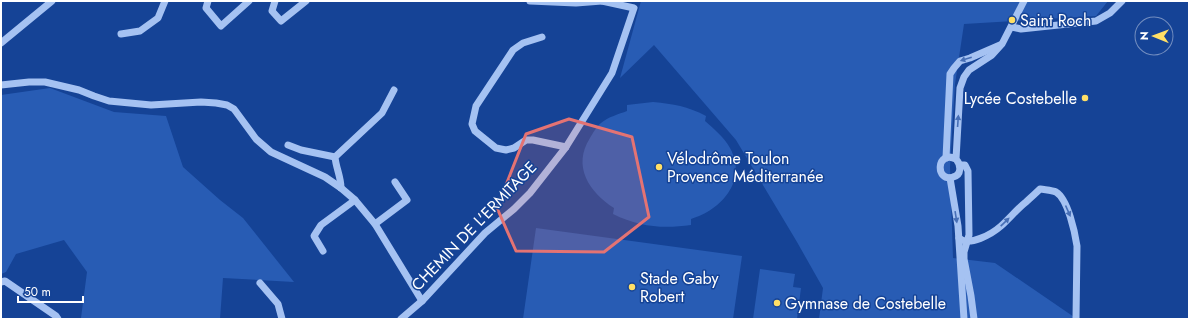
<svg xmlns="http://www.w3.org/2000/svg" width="1190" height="320" font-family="Jost,sans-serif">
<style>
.green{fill:#285cb4}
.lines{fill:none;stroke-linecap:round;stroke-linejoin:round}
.minor{stroke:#a5c2f2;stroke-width:7}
.oneway{fill:#476fb6}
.marked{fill:#e47373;fill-opacity:0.2;stroke:#e47373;stroke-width:3;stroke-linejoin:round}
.poi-dot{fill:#ffdf66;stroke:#154396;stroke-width:1.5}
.labels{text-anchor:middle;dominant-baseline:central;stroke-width:3;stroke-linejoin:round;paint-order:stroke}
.poi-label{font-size:16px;fill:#fff;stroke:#154396;text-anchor:start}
.street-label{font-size:16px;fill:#fff;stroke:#154396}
</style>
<rect width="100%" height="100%" fill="#154396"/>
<g class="green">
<path d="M 641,1 L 1108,1 L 1096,16 L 964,24 L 955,84 L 950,167 L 953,258 L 995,263 L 1077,319 L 819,319 L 823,288 L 797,242 L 736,140 L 654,45 L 620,78 Z"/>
<path d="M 50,88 L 114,112 L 166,116 L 183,167 L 220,200 L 243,218 L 294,282 L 223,278 L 220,319 L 87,319 L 81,318 L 87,272 L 64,240 L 16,254 L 6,272 L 1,274 L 1,95 Z"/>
<path d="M 653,102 C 674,104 687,106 706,116 L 705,121 C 714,129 724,137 730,148 C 748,181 721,210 691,219 L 691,225 C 663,229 639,227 613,214 L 614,208 C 589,192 572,166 590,138 C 593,133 597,126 601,123 C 608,117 619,114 627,111 L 627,105 Z"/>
<path d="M 536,228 L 742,256 L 733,319 L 523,319 Z"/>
<path d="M 760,269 L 795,274 L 793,287 L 801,288 L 797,319 L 753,319 Z"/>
</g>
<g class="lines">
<g class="minor">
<path d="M 208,1 L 206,8 L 221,26 L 249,1"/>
<path d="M 275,1 L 272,11 L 281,21 L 306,1"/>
<path d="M 530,1 L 576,3 L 602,1"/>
<path d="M 1012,27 L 1021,29 L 1096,21 L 1110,13 L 1122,1"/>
<path d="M 121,34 L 140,31 L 158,18 L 165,1"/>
<path d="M 542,37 L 523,43 L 513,50 L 476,106 L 472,124 L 475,131 L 496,148 L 506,150 L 514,148 L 526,140 L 533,140 L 566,147"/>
<path d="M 1,43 L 52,1"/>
<path d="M 1,85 L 29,82 L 45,82 L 79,90 L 94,96 L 109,101 L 151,105 L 201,102 L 216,103 L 227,105 L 234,109 L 256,139 L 271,152 L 325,177 L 341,188 L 355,200 L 375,224 L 422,301"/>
<path d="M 288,145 L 301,150 L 335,157"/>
<path d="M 946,158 L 950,74 L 954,68 L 960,61 L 970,58 L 1000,45"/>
<path d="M 956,159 C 936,149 935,183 953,177 C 962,175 961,165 956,159 L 960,88 L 964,77 L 969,70 L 992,55 L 1002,44 L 1024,1"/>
<path d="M 960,165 L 965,165 L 968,171 L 969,235 L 964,252 L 964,259 L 971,296 L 974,319"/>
<path d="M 950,178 L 958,226 L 964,319"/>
<path d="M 341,188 C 341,177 336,168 335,157 L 382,113 L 394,90"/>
<path d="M 375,224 L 407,200 L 395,182"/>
<path d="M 959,238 C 969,247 992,234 1001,226 C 1010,218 1017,209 1026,202 C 1031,197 1036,193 1040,189 C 1046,190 1052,190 1056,192 C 1068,199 1075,233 1077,246 L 1076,319"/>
<path d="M 323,251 L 314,236 L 321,225 L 355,200"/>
<path d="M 1,282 L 5,281 L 56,316 L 58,319"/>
<path d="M 260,283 L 278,304 L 282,319"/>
<path d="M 401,319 L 422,301 L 485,233 L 514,209 L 530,193 L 566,147 L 612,73 L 634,8 L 602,1"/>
</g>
</g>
<defs><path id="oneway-solid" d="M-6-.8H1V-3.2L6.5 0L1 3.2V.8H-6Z"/></defs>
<g class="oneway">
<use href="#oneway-solid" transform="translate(966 59) rotate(163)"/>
<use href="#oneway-solid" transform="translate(958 121) rotate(-86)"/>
<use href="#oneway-solid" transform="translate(1068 211) rotate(66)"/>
<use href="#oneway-solid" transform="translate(956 217) rotate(81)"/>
<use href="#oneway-solid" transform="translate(1005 222) rotate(-44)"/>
</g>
<path class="marked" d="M 569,119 L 632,137 L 649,217 L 604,252 L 516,251 L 497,208 L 526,134 Z"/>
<g class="poi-dot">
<circle cx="1012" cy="20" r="4"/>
<circle cx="1085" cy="98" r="4"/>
<circle cx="659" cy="167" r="4"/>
<circle cx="632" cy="287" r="4"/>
<circle cx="777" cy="303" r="4"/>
</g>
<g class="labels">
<g class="poi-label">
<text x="1020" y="20">Saint Roch</text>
<text x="1077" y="98" text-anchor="end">Lycée Costebelle</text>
<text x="667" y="158">Vélodrôme Toulon<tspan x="667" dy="18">Provence Méditerranée</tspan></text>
<text x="640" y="278">Stade Gaby<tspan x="640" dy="18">Robert</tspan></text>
<text x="785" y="303">Gymnase de Costebelle</text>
</g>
<g class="street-label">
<text transform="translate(474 226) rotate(-46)">CHEMIN DE L'ERMITAGE</text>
</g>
</g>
<rect width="1190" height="320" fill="none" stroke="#ffffff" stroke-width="4"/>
<g transform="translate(1154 36) rotate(271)"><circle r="19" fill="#154396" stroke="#738ec0"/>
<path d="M0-3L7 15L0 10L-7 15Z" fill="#ffdf66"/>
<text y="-6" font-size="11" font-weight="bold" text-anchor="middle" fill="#ffffff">N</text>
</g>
<path d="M18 296v6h65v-6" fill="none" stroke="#ffffff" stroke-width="2"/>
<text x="24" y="296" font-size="12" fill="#ffffff" stroke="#154396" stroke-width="3" paint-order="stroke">50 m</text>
</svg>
